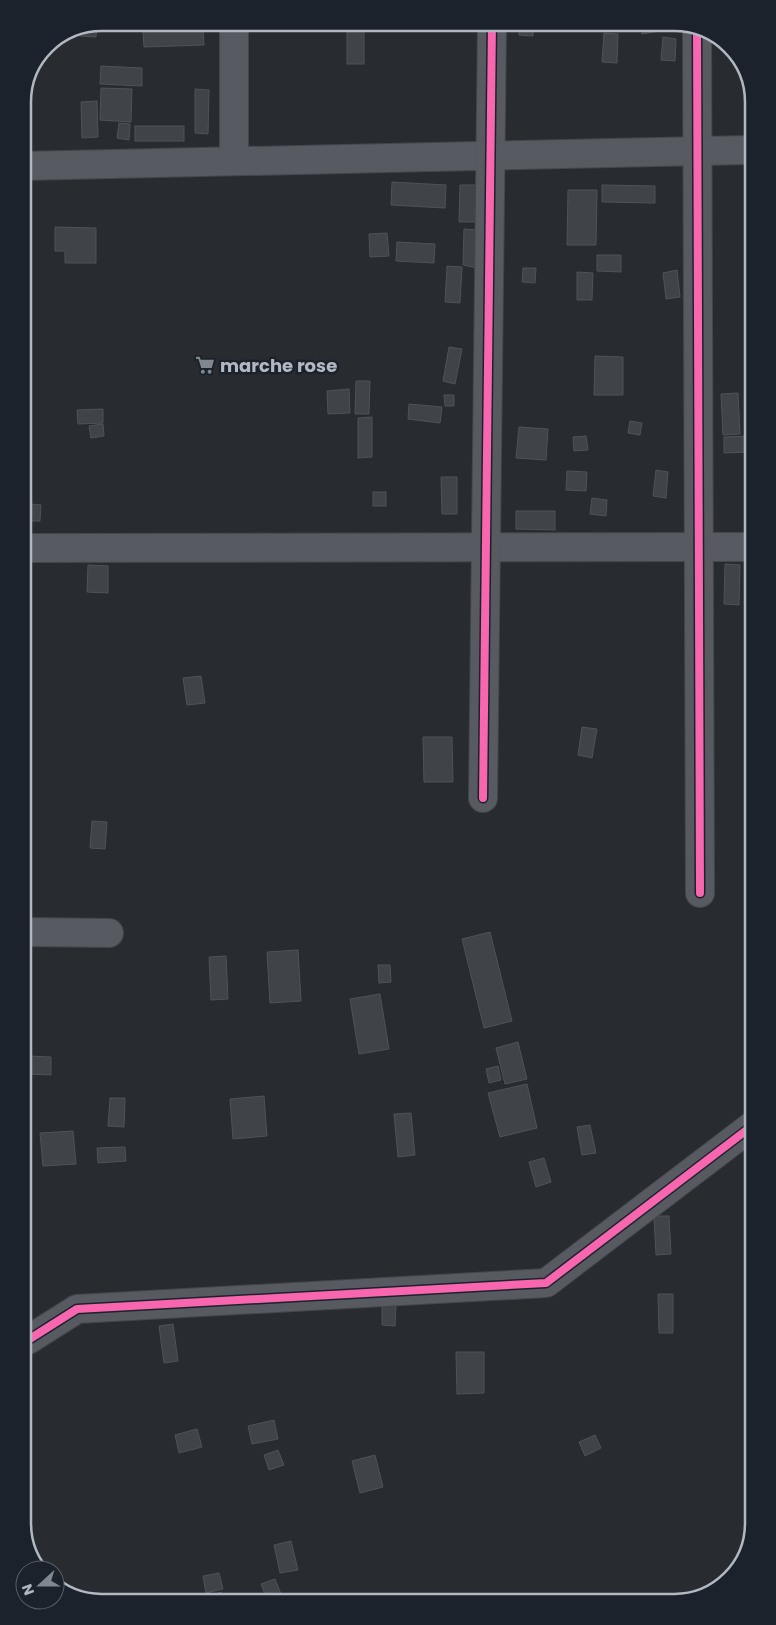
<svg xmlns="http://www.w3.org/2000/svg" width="776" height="1625" font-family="Poppins,sans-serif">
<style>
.building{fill:#404348;stroke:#4f5359}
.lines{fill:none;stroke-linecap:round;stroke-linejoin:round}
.minor-casing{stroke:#43474b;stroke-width:30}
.minor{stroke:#575a60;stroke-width:28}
.cycleway-casing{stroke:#1c222b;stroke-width:11}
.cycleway{stroke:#f766af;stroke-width:8}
.labels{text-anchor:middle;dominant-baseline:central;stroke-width:5;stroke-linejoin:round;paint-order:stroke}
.poi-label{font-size:18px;font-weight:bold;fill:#b1b8c2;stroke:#1c222b;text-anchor:start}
.rim{fill:none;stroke:#b1b8c2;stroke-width:2.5}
</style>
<rect width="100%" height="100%" fill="#282c31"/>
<g class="building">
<path d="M 519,23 L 533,23 L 533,36 L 519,35 Z"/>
<path d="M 641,23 L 658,23 L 659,31 L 642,34 Z"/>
<rect x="347" y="24" width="17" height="40"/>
<path d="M 97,25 L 96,37 L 80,36 L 80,32 Z"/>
<path d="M 203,30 L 204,45 L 144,47 L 143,32 Z"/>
<path d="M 604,33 L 618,34 L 617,63 L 602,62 Z"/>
<path d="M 663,37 L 676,39 L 675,61 L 661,60 Z"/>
<path d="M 101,66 L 142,68 L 142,86 L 100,84 Z"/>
<path d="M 101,88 L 132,89 L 131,122 L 100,120 Z"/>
<path d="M 195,89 L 209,90 L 208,134 L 195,133 Z"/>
<path d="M 97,101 L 98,137 L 82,138 L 81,102 Z"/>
<path d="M 119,123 L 130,124 L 129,140 L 117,138 Z"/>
<rect x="135" y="126" width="49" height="15"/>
<path d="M 392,182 L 446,185 L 445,208 L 391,205 Z"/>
<path d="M 460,185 L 476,185 L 475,222 L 459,222 Z"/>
<path d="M 602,185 L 655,186 L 655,203 L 602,202 Z"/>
<path d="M 568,190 L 597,190 L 596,245 L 567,245 Z"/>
<path d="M 55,227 L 96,228 L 96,263 L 65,263 L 65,251 L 55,251 Z"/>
<path d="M 26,229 L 28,253 L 23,253 L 23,230 Z"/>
<path d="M 464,229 L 479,230 L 477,268 L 463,265 Z"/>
<path d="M 387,233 L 389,256 L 370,257 L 369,234 Z"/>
<path d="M 397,242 L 435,244 L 434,263 L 396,261 Z"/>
<path d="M 597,255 L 621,255 L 621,272 L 597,271 Z"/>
<path d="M 447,266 L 462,267 L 460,303 L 445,302 Z"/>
<path d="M 523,268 L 536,268 L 535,283 L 522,282 Z"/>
<path d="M 677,270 L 680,297 L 666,299 L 663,273 Z"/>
<path d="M 577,272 L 593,273 L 592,300 L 577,300 Z"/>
<path d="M 449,347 L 462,349 L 455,384 L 443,381 Z"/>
<path d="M 595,356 L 623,357 L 623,395 L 594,395 Z"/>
<path d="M 356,381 L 370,381 L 369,414 L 355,414 Z"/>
<path d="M 349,389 L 350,413 L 328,414 L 327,391 Z"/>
<path d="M 738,393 L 740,434 L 723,435 L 721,394 Z"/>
<path d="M 444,395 L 454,395 L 454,406 L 445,406 Z"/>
<path d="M 409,404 L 442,407 L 440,423 L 408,419 Z"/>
<path d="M 103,409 L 103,423 L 78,424 L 77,410 Z"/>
<path d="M 372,417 L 372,457 L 358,458 L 358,418 Z"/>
<path d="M 630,421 L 642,423 L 640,435 L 628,433 Z"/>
<path d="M 103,424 L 104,436 L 91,438 L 89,426 Z"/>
<path d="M 519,427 L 548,429 L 546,460 L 516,458 Z"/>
<path d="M 586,436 L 588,450 L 574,451 L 573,437 Z"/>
<path d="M 748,436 L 749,452 L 724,453 L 724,437 Z"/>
<path d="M 656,470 L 668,472 L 666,498 L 653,496 Z"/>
<path d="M 567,471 L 587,472 L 586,491 L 566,490 Z"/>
<path d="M 441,477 L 457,477 L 457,514 L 442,514 Z"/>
<rect x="373" y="492" width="13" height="14"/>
<path d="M 592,498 L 607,500 L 606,516 L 590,514 Z"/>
<path d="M 30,504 L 41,505 L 40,521 L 29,521 Z"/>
<path d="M 516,511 L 555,511 L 555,530 L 516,529 Z"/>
<path d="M 725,564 L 740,565 L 739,605 L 724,604 Z"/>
<path d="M 88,565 L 108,566 L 108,593 L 87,592 Z"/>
<path d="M 201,676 L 205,703 L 187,705 L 183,678 Z"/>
<path d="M 582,727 L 597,729 L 592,758 L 578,755 Z"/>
<path d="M 423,737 L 452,737 L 453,782 L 424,782 Z"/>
<path d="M 92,821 L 107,822 L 105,849 L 90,848 Z"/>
<path d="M 490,932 L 512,1021 L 484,1028 L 462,939 Z"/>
<path d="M 298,950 L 301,1001 L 270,1003 L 267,952 Z"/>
<path d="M 226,956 L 228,999 L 211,1000 L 209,957 Z"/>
<path d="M 378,965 L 390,965 L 391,982 L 379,983 Z"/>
<path d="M 380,994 L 389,1049 L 359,1054 L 350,999 Z"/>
<path d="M 518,1042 L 527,1079 L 505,1084 L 496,1048 Z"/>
<path d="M 28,1056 L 51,1057 L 51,1075 L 27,1074 Z"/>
<path d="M 498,1066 L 501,1080 L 489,1083 L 486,1069 Z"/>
<path d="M 527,1084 L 537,1128 L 500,1137 L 488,1093 Z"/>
<path d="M 264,1096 L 267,1136 L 233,1139 L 230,1099 Z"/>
<path d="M 110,1098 L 125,1098 L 124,1127 L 108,1126 Z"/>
<path d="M 411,1113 L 415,1155 L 398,1157 L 394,1114 Z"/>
<path d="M 590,1125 L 596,1153 L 582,1155 L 577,1127 Z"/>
<path d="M 73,1131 L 76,1164 L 43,1166 L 40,1133 Z"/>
<path d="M 125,1147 L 126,1161 L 98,1163 L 97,1148 Z"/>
<path d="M 544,1158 L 551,1182 L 536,1187 L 529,1162 Z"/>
<path d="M 654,1216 L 669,1216 L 671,1254 L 656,1255 Z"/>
<path d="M 658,1294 L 673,1294 L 673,1333 L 659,1333 Z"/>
<path d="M 382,1302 L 396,1303 L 395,1326 L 382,1325 Z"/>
<path d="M 173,1324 L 178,1361 L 164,1363 L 159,1326 Z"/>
<path d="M 456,1352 L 484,1352 L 484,1393 L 457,1394 Z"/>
<path d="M 274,1420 L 278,1439 L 252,1444 L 248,1426 Z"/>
<path d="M 197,1429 L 202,1447 L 179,1453 L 175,1435 Z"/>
<path d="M 595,1435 L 601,1448 L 585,1456 L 579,1442 Z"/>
<path d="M 278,1450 L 284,1465 L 269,1470 L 264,1455 Z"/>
<path d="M 375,1455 L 383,1487 L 360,1493 L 352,1461 Z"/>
<path d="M 291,1541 L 298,1570 L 280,1573 L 274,1545 Z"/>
<path d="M 219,1573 L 223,1589 L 206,1593 L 203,1576 Z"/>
<path d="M 275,1579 L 281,1594 L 267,1599 L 261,1584 Z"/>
<path d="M 221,1592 L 224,1601 L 206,1601 L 205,1597 Z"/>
</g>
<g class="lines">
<g class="minor-casing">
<g id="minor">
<path d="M 234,23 L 234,161"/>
<path d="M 697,29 L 700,893"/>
<path d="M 23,166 L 748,150"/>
<path d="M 24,548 L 749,547"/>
<path d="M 483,798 L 492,23"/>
<path d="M 26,932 L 109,933"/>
<path d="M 28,1340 L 77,1309 L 546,1283 L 752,1126"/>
</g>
</g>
<use href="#minor" class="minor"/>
<g class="cycleway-casing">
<g id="cycleway">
<path d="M 697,29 L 700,893"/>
<path d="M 483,798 L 492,23"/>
<path d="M 28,1340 L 77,1309 L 546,1283 L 752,1126"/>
</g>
</g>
<use href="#cycleway" class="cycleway"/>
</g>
<defs>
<g id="supermarket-bare" transform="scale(1.5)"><path d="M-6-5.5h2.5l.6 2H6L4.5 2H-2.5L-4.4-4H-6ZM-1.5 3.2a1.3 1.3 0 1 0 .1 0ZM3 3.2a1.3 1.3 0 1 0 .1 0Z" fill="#81878f" stroke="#1c222b" stroke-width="2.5" paint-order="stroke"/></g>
</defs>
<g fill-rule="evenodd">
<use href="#supermarket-bare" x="205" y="365"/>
</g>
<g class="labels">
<g class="poi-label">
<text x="220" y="365">marche rose</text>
</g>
</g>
<path d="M0 0H776V1625H0ZM102 31H674A71 71 0 0 1 745 102V1523A71 71 0 0 1 674 1594H102A71 71 0 0 1 31 1523V102A71 71 0 0 1 102 31Z" fill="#1c222b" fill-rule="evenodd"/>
<path class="rim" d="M102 31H674A71 71 0 0 1 745 102V1523A71 71 0 0 1 674 1594H102A71 71 0 0 1 31 1523V102A71 71 0 0 1 102 31Z"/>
<g transform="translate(40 1585) rotate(249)"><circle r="24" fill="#1c222b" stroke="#585e67"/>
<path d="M0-4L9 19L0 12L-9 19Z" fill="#81878f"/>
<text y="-8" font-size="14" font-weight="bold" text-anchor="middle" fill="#b1b8c2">N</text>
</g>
</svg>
